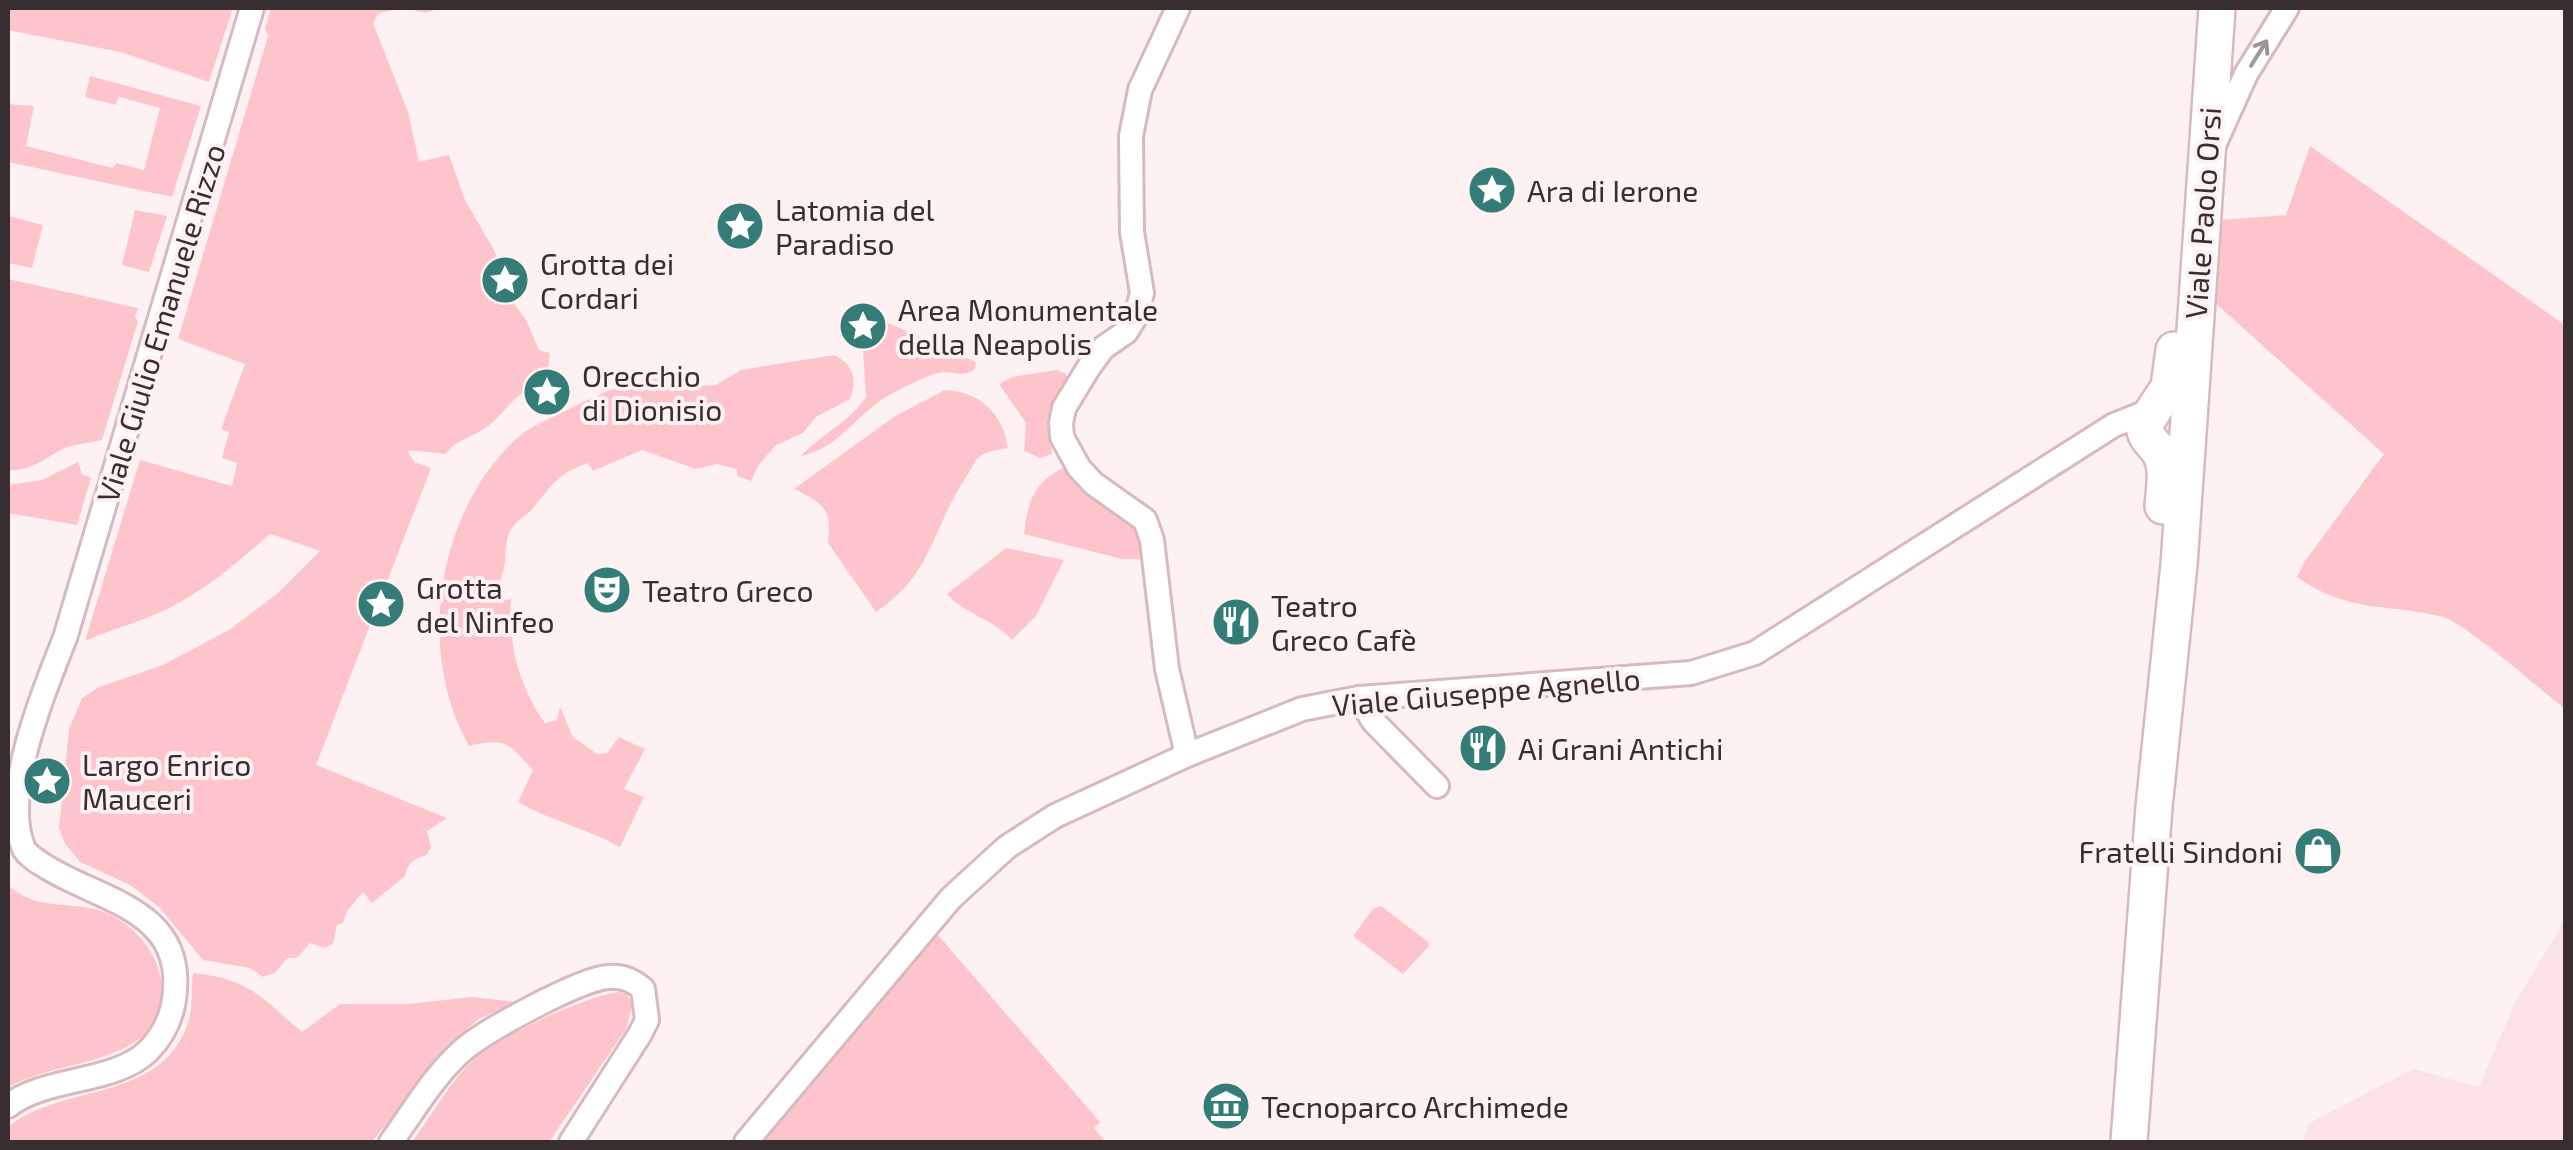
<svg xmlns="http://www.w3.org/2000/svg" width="2573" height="1150" font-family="'Exo 2',sans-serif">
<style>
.built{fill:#fae2e5}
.green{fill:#fec4cb}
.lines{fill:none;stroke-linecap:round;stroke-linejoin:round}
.street-casing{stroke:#d7babd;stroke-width:28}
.primary-casing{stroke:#d7babd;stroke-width:40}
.street{stroke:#fff;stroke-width:22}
.primary{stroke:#fff;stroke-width:35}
.oneway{stroke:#9c9697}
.labels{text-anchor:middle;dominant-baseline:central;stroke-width:8;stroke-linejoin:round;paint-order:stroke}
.poi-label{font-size:30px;fill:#392e2f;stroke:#fef1f2;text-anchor:start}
.street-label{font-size:30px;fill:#392e2f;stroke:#fef1f2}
</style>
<rect width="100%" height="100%" fill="#fef1f2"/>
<path class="built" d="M 2565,919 L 2565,1142 L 2303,1142 L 2308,1124 L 2413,1069 L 2479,1087 L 2514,1005 Z"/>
<g class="green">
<path d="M 8,8 L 233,8 L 209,82 L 120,52 L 8,30 Z"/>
<path d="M 271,8 L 440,8 L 426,13 L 404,8 L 379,13 L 373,23 L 408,112 L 419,162 L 449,155 L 465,200 L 495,252 L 510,298 L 526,320 L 539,350 L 550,353 C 549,360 549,370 545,376 C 541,383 532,385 526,390 C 510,401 500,418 485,428 C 469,439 458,438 446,454 L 407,450 L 414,462 L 431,468 L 316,765 L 447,818 L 427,831 L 431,847 L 427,855 C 415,858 407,863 405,876 L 372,903 L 363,892 L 347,911 L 343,923 L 337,925 L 333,944 L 325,948 L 310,943 L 297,958 L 287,958 L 275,973 L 263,977 L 250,968 L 203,960 L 159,907 L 130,885 L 80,862 L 64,842 L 59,828 L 69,729 L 82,698 L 99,687 L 163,665 L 229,630 L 278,593 L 320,551 L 270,534 C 238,562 206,590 167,609 C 141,622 112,629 85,641 L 140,460 L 232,486 L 237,463 L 222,458 L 229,432 L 221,429 L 245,364 L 178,339 L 268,36 L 265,29 Z"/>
<path d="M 90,76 L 201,106 L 172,197 L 8,162 L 8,104 L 34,106 L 26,146 L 113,168 L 116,163 L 144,170 L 160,108 L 119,97 L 116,105 L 85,97 Z"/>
<path d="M 2310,146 L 2565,325 L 2565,709 C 2542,691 2465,623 2443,617 C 2387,603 2349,614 2297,577 L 2305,561 L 2384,454 L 2214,302 L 2219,220 L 2286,215 Z"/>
<path d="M 135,210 L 167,216 L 149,272 L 122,265 Z"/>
<path d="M 8,216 L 43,225 L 32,268 L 8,263 Z"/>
<path d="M 8,279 L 138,308 L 135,317 L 138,321 L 102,440 C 89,443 73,444 61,450 C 41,460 32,471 8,470 Z"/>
<path d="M 877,318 L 976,362 L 975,369 C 962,379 952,370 938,373 C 931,374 896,391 889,395 C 856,414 840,448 801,456 C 821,434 850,422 866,397 L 862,333 Z"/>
<path d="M 834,355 C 853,364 858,379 850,399 L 816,417 L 803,433 L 776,445 L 758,466 L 751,481 L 737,476 L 737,469 L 717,464 L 696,469 L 642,450 L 593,471 L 588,463 C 557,474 553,484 533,508 C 528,515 520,518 515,524 C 505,535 506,549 505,562 C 503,578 497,582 499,601 L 511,599 C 508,645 519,686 545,723 L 557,720 L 560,707 L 573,737 L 597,754 L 607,753 L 619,737 L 645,749 L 624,789 L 644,797 L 620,847 C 586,828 551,821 518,802 L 533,770 C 506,742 508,738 469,746 C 416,652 436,513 516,439 C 529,427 547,420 563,412 C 616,386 634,377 694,377 L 700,386 L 716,385 L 741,370 Z"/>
<path d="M 1056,370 L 1065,373 L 1070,381 L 1048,418 L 1052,454 L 1040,458 L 1024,451 L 1026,423 L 999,384 L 1012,377 Z"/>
<path d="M 945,390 C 980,392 1003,413 1008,448 C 999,450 986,451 979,457 C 973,462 971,471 966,477 C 932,528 933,574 876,612 L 828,543 C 832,508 824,504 794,489 L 895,416 Z"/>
<path d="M 78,462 L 82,474 L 91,478 L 77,525 L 8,513 L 8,485 L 42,480 Z"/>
<path d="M 1065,467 L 1096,500 L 1138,524 L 1145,551 L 1140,559 L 1122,559 L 1024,534 C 1028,500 1034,482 1065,467 Z"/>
<path d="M 1006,548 L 1064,560 L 1036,616 L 1012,640 C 992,618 966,615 947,594 Z"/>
<path d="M 8,886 C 17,892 26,898 36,901 C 63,908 92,902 118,919 C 139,932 157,954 161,980 C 173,1068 58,1056 8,1088 Z"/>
<path d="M 1381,906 L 1428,942 L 1429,946 L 1403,974 L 1353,936 L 1373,909 Z"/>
<path d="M 937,934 L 1100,1122 L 1094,1128 L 1106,1142 L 760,1142 Z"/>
<path d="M 193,973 C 250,979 261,997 302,1032 L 340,1004 L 409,1004 L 472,997 L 517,1002 L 479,1019 L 448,1045 L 372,1142 L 8,1142 L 8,1127 C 63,1082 163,1104 189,1020 C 193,1005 191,988 193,973 Z"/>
<path d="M 619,992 L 627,995 L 633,1004 L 626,1029 L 549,1142 L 412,1142 C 430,1118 450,1082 472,1061 C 497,1037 585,996 619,992 Z"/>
</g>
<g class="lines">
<g class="street-casing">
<g id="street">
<path d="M 1178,8 L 1140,90 L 1131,136 L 1132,232 L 1142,293 L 1136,316 L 1126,332 L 1103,348 L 1089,367 L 1064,408 L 1061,423 L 1062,437 L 1079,468 L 1094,484 L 1145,520 L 1152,540 L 1167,669 L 1187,755"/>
<path d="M 2215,143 L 2246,74 L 2287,8"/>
<path d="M 1359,698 L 1374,722 L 1437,786"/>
<path d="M 8,1106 C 46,1076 114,1084 148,1051 C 165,1034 174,1013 175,989 C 181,910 100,900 48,868 C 40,863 29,857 24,849 C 0,796 44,690 65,638 L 252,8"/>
<path d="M 391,1142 C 413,1112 434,1075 463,1050 C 484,1031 580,979 608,977 C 623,976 632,980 643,989 L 647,1020 L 640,1034 L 571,1142"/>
<path d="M 746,1142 L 951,898 L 1007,847 L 1055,816 L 1187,755 L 1302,709 L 1359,698 L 1691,673 L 1755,653 L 2114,425 L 2152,410"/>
</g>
</g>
<g class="primary-casing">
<g id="primary">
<path d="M 2163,506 C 2164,489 2169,469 2160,453 C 2154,442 2145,440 2144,425 L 2169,387 L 2174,350"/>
<path d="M 2129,1142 L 2154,807 L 2179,565 L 2217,8"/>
</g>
</g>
<use href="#street" class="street"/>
<use href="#primary" class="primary"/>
</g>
<defs><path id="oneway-shaft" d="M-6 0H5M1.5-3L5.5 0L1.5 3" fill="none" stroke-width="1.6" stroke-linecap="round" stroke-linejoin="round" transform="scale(2.5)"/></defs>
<use class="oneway" href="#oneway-shaft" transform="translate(2259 53) rotate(-58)"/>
<defs>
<g id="sight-disc" transform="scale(2.5)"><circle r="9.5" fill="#347c78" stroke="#fef1f2"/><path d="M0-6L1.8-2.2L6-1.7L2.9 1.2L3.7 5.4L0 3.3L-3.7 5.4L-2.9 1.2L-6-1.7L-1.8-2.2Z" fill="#fff"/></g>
<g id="theatre-disc" transform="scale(2.5)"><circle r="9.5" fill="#347c78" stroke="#fef1f2"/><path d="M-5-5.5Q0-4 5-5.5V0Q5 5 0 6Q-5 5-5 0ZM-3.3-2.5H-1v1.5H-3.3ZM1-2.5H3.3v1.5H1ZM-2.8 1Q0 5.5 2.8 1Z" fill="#fff"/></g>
<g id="restaurant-disc" transform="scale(2.5)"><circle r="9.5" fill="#347c78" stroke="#fef1f2"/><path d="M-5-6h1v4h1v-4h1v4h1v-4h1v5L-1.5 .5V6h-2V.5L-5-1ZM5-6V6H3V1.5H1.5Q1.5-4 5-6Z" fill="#fff"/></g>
<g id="shop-disc" transform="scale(2.5)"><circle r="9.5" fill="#347c78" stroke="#fef1f2"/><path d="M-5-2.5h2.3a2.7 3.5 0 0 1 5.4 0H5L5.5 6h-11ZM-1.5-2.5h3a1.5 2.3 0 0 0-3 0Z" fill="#fff"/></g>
<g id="museum-disc" transform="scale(2.5)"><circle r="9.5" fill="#347c78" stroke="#fef1f2"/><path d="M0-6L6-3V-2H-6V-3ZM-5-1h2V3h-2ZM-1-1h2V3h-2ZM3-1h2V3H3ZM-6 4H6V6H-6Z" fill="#fff"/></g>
</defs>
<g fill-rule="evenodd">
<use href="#sight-disc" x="1492" y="190"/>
<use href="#sight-disc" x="740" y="226"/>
<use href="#sight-disc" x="505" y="280"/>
<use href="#sight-disc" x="863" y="326"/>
<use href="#sight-disc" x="547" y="392"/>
<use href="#theatre-disc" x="607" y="590"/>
<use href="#sight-disc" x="381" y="604"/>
<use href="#restaurant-disc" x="1236" y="622"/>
<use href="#restaurant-disc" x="1483" y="748"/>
<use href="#sight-disc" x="47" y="781"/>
<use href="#shop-disc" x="2318" y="851"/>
<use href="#museum-disc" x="1226" y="1106"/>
</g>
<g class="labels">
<g class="poi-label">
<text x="1527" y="190">Ara di Ierone</text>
<text x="775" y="209">Latomia del<tspan x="775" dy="34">Paradiso</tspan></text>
<text x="540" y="263">Grotta dei<tspan x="540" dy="34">Cordari</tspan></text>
<text x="898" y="309">Area Monumentale<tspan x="898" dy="34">della Neapolis</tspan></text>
<text x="582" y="375">Orecchio<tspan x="582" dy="34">di Dionisio</tspan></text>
<text x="416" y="587">Grotta<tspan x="416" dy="34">del Ninfeo</tspan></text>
<text x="642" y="590">Teatro Greco</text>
<text x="1271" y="605">Teatro<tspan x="1271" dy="34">Greco Cafè</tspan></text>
<text x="1518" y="748">Ai Grani Antichi</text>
<text x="82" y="764">Largo Enrico<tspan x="82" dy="34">Mauceri</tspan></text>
<text x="2283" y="851" text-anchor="end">Fratelli Sindoni</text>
<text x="1261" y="1106">Tecnoparco Archimede</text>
</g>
<g class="street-label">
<text transform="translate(2202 213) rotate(-86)">Viale Paolo Orsi</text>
<text transform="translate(160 323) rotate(-73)">Viale Giulio Emanuele Rizzo</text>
<text transform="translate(1486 691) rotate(-5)">Viale Giuseppe Agnello</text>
</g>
</g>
<rect width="2573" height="1150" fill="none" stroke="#392e2f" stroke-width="20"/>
</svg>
